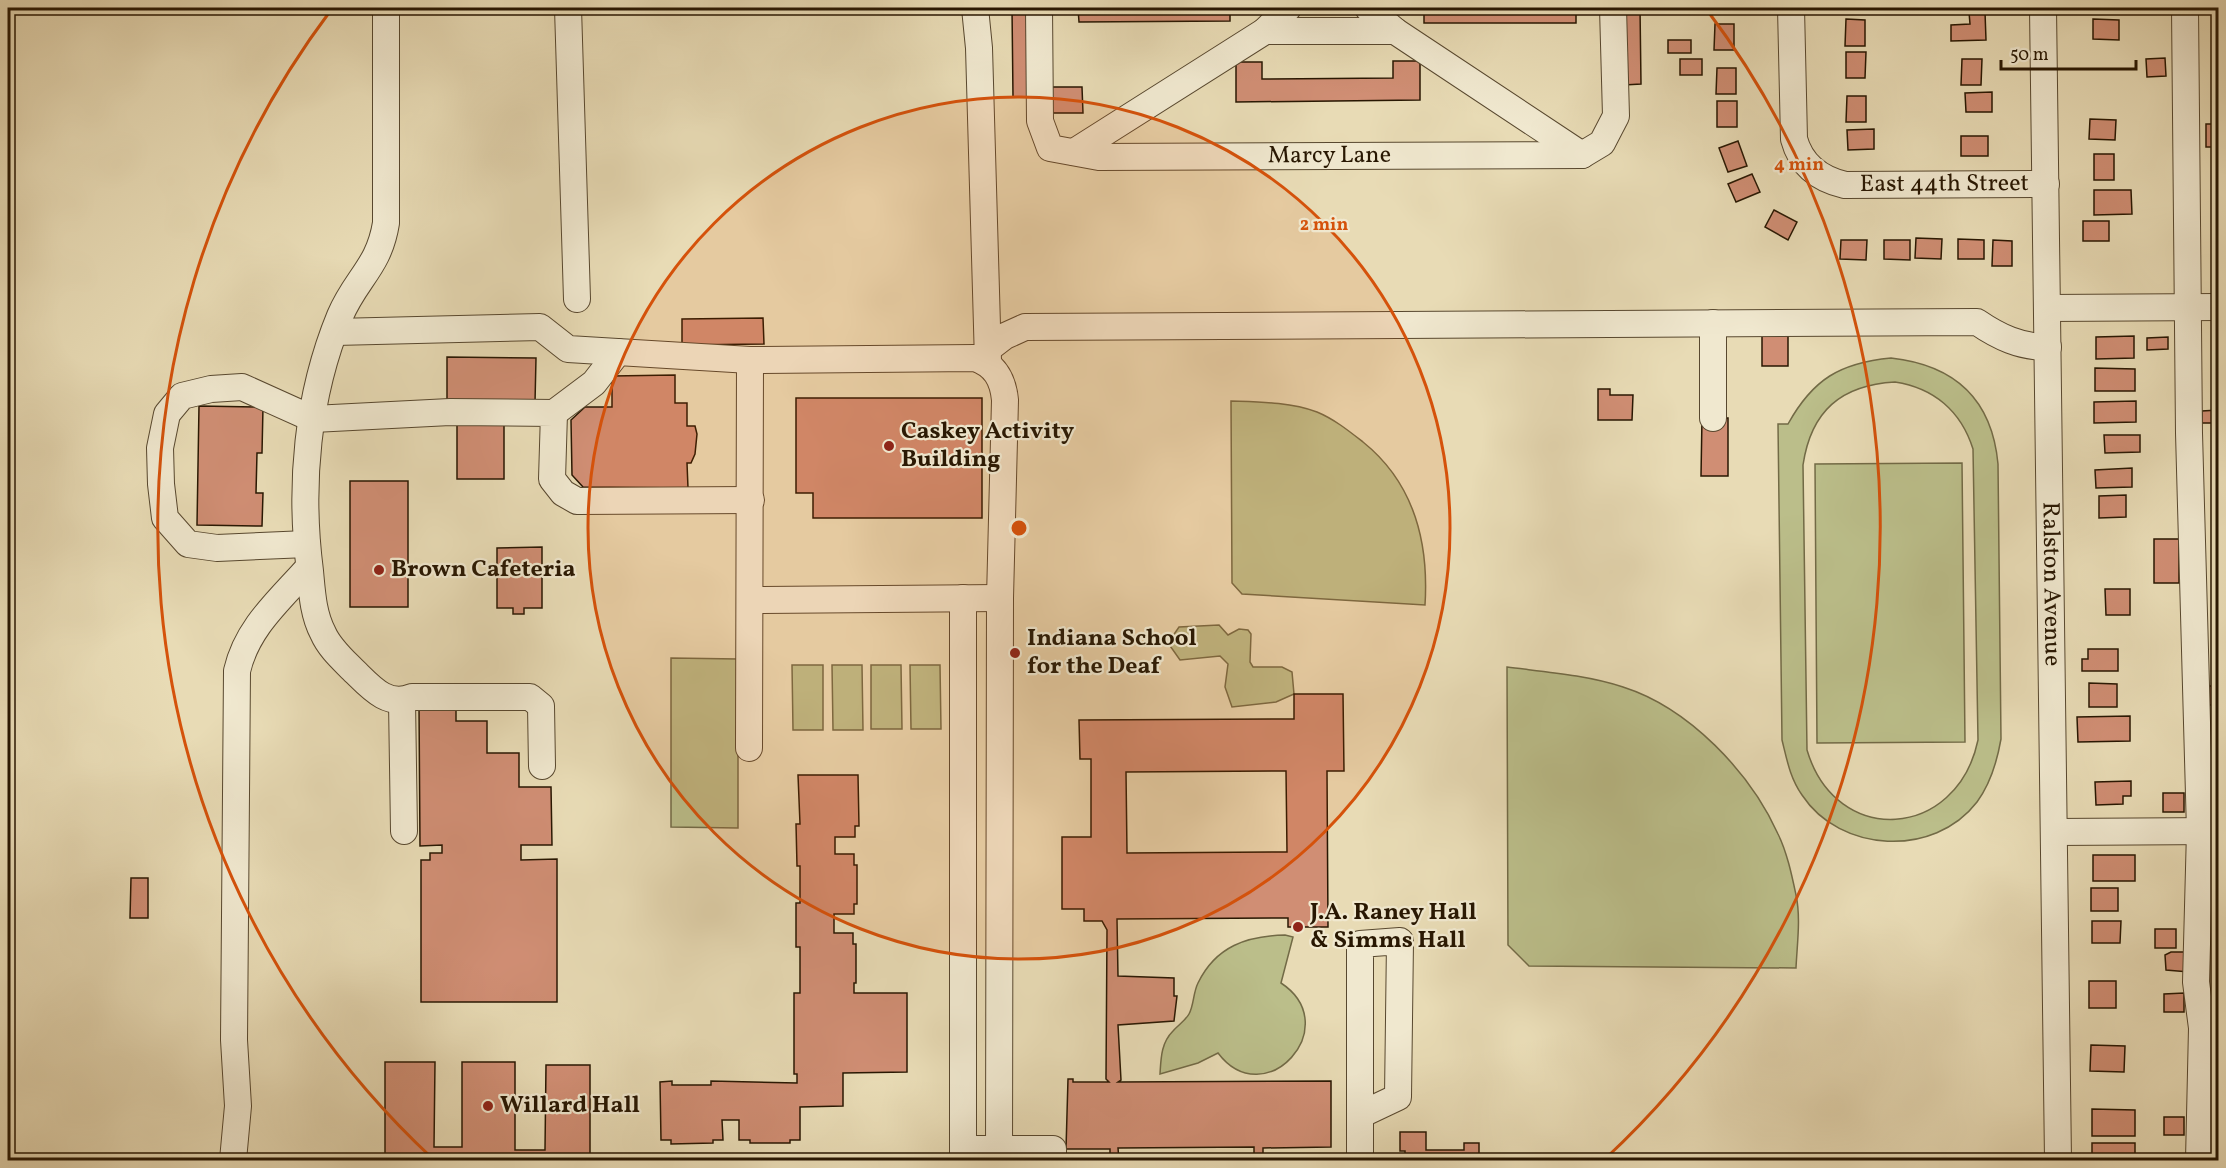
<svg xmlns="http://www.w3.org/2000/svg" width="2226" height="1168" font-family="Vollkorn,serif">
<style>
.green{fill:#bbbe8a;stroke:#726a46;stroke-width:1.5;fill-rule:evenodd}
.building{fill:#d08e74;stroke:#281702;stroke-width:1.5;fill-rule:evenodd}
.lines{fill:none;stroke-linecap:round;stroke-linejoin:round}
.minor-casing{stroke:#58482f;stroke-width:28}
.minor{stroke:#f0e8cf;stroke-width:26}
.ring{fill:none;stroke:#d5520b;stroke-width:3}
.poi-dot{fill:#8f2418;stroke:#f0e8cf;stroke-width:2}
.labels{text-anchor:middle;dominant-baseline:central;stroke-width:4.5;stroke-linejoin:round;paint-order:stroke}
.street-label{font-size:24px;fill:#281702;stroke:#f0e8cf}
.poi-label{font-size:24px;font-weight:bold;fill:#281702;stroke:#f0e8cf;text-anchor:start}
.centre{fill:#d5520b;stroke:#f0e8cf;stroke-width:3}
.ring-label{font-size:18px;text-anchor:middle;font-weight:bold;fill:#d5520b;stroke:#f0e8cf;stroke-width:4.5;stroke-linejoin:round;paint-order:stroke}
</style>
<rect width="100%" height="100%" fill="#e8dbb5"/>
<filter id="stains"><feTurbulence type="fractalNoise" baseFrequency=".00333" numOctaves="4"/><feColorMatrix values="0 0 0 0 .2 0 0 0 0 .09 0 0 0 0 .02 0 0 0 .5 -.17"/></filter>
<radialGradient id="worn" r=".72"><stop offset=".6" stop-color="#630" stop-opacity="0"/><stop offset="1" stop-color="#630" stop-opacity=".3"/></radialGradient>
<g class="green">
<path d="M 1891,358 C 1954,365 1992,399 1998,464 L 2001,739 C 1997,762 1991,783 1977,802 C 1934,858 1840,853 1802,795 C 1790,778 1787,760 1782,740 L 1778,424 L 1788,424 C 1813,379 1840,363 1891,358 ZM 1895,382 C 1934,388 1961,411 1973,449 L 1978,740 C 1957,840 1836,848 1807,750 L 1803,465 C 1811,411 1841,385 1895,382 Z"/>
<path d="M 1231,401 C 1259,402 1290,402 1317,412 C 1334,419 1349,431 1363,442 C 1414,483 1429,541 1425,605 L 1242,594 L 1232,583 Z"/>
<path d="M 1962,463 L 1965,742 L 1817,743 L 1815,464 Z"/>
<path d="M 1219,625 L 1228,635 L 1239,629 L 1248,630 L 1251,634 L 1250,662 L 1253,667 L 1282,667 L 1292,672 L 1294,694 L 1276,702 L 1232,707 L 1225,687 L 1228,664 L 1220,656 L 1180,660 L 1168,643 L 1179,627 Z"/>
<path d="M 671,658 L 738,659 L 738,828 L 671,827 Z"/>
<path d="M 792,665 L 823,665 L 823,730 L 793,730 Z"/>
<path d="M 832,665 L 862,665 L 863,730 L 833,730 Z"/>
<path d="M 871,665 L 901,665 L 902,729 L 871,729 Z"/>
<path d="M 910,665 L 940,665 L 941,729 L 911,729 Z"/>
<path d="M 1507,667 C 1546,672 1586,675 1623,687 C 1689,708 1750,772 1778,834 C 1787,852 1792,876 1796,895 C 1801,918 1797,945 1796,968 L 1529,966 L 1508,945 Z"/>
<path d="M 1285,935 L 1293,937 L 1281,983 C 1346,1026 1265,1115 1218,1053 L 1198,1063 L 1160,1074 C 1161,1058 1161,1043 1173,1031 C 1178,1025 1185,1021 1189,1014 C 1194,1005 1193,993 1198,983 C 1216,946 1247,936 1285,935 Z"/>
</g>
<g class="building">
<path d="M 1012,8 L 1029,8 L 1029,97 L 1013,97 Z"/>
<path d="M 1078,8 L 1230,8 L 1230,21 L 1079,22 Z"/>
<rect x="1424" y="8" width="152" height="15"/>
<path d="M 1623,8 L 1640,8 L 1641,84 L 1624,85 Z"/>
<rect x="1707" y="8" width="27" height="4"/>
<path d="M 1969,12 L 1985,12 L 1986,40 L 1951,41 L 1951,25 L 1970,24 Z"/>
<path d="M 1846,19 L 1865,20 L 1865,46 L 1845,46 Z"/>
<path d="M 2093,19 L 2119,20 L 2119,40 L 2093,39 Z"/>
<path d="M 1715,24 L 1734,24 L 1734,50 L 1714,50 Z"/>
<rect x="1668" y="40" width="23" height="13"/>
<path d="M 1846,52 L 1866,52 L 1865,78 L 1846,78 Z"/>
<path d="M 2165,58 L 2166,76 L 2147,77 L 2146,59 Z"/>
<rect x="1680" y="59" width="22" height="16"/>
<path d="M 1962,59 L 1982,59 L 1981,85 L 1961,85 Z"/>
<path d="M 1393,61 L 1420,61 L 1420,100 L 1236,102 L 1236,62 L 1262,62 L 1262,79 L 1393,78 Z"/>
<path d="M 1717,68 L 1736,68 L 1736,94 L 1716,94 Z"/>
<path d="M 1051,87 L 1082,87 L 1083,113 L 1051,113 Z"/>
<path d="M 1992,92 L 1992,112 L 1966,112 L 1965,93 Z"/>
<path d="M 1847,96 L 1866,96 L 1866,122 L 1846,122 Z"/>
<rect x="1717" y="101" width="20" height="26"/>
<path d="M 2090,119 L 2116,120 L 2115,140 L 2089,139 Z"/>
<rect x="2206" y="124" width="12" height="23"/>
<path d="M 1874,129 L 1874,149 L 1848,150 L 1847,130 Z"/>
<rect x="1961" y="136" width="27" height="20"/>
<path d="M 1738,141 L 1747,166 L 1728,172 L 1719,148 Z"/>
<rect x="2094" y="154" width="20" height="26"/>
<path d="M 1752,174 L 1760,192 L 1736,202 L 1728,184 Z"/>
<path d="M 2094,190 L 2131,190 L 2132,214 L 2094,215 Z"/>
<path d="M 1774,210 L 1797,222 L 1788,240 L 1765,227 Z"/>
<rect x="2083" y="221" width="26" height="20"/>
<path d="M 1916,238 L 1942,239 L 1941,259 L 1915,258 Z"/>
<path d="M 1958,239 L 1984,240 L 1984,259 L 1958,259 Z"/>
<path d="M 1841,240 L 1867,240 L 1866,260 L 1840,259 Z"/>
<path d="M 1884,240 L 1910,240 L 1910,260 L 1884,259 Z"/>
<path d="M 1993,240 L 2012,241 L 2012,266 L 1992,266 Z"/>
<path d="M 763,318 L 764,344 L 682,345 L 682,319 Z"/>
<path d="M 1788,332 L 1788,366 L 1762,366 L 1762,333 Z"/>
<path d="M 2134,336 L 2134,358 L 2096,359 L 2096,337 Z"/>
<path d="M 2168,337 L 2168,349 L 2147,350 L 2147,338 Z"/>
<path d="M 447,357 L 536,358 L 535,403 L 447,403 Z"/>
<path d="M 2095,368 L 2135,369 L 2135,391 L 2095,391 Z"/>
<path d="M 675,375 L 675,403 L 687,403 L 687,426 L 695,426 L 697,434 L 695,454 L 691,463 L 687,463 L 688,488 L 583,487 L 572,475 L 571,420 L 585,407 L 612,407 L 612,376 Z"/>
<path d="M 1598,389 L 1610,389 L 1610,395 L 1633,395 L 1632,420 L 1598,420 Z"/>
<path d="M 796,398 L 982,398 L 982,518 L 813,518 L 813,493 L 796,493 Z"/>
<path d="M 2136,401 L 2136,422 L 2094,423 L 2094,402 Z"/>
<path d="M 199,406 L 263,407 L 262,453 L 257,453 L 256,493 L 263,493 L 262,526 L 197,525 Z"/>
<path d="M 2218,410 L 2218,423 L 2202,423 L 2202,411 Z"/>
<path d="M 1702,418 L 1728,418 L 1728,476 L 1701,476 Z"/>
<path d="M 504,421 L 504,479 L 457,479 L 457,422 Z"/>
<path d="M 2104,435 L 2140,435 L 2140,452 L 2105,453 Z"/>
<path d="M 2132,468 L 2132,487 L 2096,488 L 2095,470 Z"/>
<rect x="350" y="481" width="58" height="126"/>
<path d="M 2126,495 L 2126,517 L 2099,518 L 2099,496 Z"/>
<rect x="2154" y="539" width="25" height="44"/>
<path d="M 542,547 L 542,608 L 524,608 L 524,614 L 513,614 L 513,608 L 497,608 L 497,548 Z"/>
<path d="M 2105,589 L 2130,589 L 2130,615 L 2106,615 Z"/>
<path d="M 2088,649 L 2118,649 L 2118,671 L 2082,671 L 2082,659 L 2088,659 Z"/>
<path d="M 2089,683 L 2117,684 L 2117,707 L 2089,707 Z"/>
<rect x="2205" y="686" width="13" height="19"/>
<path d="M 1294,694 L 1343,694 L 1344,771 L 1327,771 L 1328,927 L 1288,927 L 1288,918 L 1117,919 L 1118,976 L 1174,978 L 1174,996 L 1177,996 L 1174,1021 L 1118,1025 L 1121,1080 L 1118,1082 L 1331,1081 L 1331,1147 L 1263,1148 L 1263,1160 L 1254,1160 L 1254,1147 L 1118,1148 L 1119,1160 L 1110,1160 L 1110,1149 L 1066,1149 L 1068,1079 L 1073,1079 L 1073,1082 L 1109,1082 L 1106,1079 L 1107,930 L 1102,921 L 1084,921 L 1084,909 L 1062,909 L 1062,837 L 1091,837 L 1091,759 L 1080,759 L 1079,720 L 1294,719 ZM 1286,771 L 1287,852 L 1127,853 L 1126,772 Z"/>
<path d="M 456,704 L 456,721 L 487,721 L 487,753 L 519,753 L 519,787 L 551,787 L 552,845 L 521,845 L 521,860 L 557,859 L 557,1002 L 421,1002 L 421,860 L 430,860 L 430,853 L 442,853 L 442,845 L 420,846 L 419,705 Z"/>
<path d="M 2130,716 L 2130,741 L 2078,742 L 2077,717 Z"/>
<path d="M 798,775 L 858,775 L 859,826 L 855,826 L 855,837 L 835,837 L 835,854 L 854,854 L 854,865 L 857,865 L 857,904 L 854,904 L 854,914 L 834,914 L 834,933 L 853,933 L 853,944 L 856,944 L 856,983 L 854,983 L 854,993 L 907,993 L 907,1072 L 843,1073 L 843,1106 L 800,1107 L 800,1140 L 790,1140 L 790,1143 L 750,1143 L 750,1140 L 739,1140 L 739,1120 L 722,1120 L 723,1140 L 713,1140 L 713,1143 L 671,1144 L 671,1140 L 661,1140 L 660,1082 L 672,1081 L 672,1085 L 711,1085 L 711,1081 L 797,1083 L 797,1074 L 794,1074 L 794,993 L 800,993 L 800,947 L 796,947 L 796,903 L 800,903 L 800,866 L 797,866 L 796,824 L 800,824 Z"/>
<path d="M 2131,781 L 2131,796 L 2123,796 L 2123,804 L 2096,805 L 2095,782 Z"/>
<rect x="2163" y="793" width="21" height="19"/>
<rect x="2093" y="855" width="42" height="26"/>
<path d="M 131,878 L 148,878 L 148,918 L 130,918 Z"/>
<rect x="2091" y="888" width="27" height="23"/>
<path d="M 2092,921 L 2121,921 L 2120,943 L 2092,943 Z"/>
<rect x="2155" y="929" width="21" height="19"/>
<path d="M 2171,952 L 2188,952 L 2189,972 L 2166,970 L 2165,955 Z"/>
<rect x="2089" y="981" width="27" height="27"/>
<path d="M 2184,993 L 2184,1012 L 2164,1012 L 2164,994 Z"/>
<path d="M 2091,1045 L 2125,1046 L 2124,1072 L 2090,1071 Z"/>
<path d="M 385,1062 L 435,1062 L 434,1147 L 462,1147 L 462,1062 L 515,1062 L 515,1150 L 545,1150 L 546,1065 L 590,1065 L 590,1160 L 385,1160 Z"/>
<path d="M 2092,1109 L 2135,1110 L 2135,1136 L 2092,1136 Z"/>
<rect x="2164" y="1117" width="20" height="18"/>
<path d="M 1400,1132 L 1426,1132 L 1426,1150 L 1464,1150 L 1464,1143 L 1479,1143 L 1479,1160 L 1405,1160 L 1405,1151 L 1400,1151 Z"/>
<rect x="2092" y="1143" width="43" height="17"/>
</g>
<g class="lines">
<g class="minor-casing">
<g id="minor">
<path d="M 386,8 L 386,223 C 379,267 356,278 340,316 C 307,396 299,486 310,571 C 312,592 313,614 323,633 C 329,647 341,658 351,668 C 369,685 386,708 412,697 L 530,697 L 541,706 L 542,766"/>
<path d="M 568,8 L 577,299"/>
<path d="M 975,8 L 979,48 L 988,361"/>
<path id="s1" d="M 1039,8 L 1040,121 L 1050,148 L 1099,157 L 1582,155 L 1602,143 L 1616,116 L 1613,8"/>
<path d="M 1288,8 L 1265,31 L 1395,31 L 1368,8"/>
<path id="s2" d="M 1791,8 L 1794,139 C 1801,165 1819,179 1845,185 L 2046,184"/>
<path id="s3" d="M 2043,8 L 2058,1160"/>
<path d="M 2185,8 L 2189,433 L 2200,831 L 2196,982 L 2202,1028 L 2199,1160"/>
<path d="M 1395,31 L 1582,155"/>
<path d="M 1074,152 L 1265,31"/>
<path d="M 2047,308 L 2218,307"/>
<path d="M 1713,323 L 1713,418"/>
<path d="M 335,332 L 540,327 L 568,349 L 750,360"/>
<path d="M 988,349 L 1005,336 L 1025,327 L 1977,322 C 1999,337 2020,347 2048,347"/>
<path d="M 554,413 L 594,383 L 618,352"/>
<path d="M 307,544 L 217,548 L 188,544 L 165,518 L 161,484 L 160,448 L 167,414 L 182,396 L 211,389 L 242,387 L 313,419 L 450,412 L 554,413 L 552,479 L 563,493 L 577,501 L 751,500"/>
<path d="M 963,598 L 963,1160"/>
<path d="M 751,600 L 1000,598"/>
<path d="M 402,701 L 404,831"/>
<path d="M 749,748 L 750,360 L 975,358 C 995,365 1003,379 1005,400 L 1000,598 L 999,1160"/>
<path d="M 2054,832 L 2218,831"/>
<path d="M 963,1149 L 1053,1149 L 1053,1160"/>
<path d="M 233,1160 L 238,1106 L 234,1040 L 237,671 C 247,627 280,600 309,567"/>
<path d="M 1360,1160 L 1360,944 L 1400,941 L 1398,1097 L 1360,1115"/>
</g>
</g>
<use href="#minor" class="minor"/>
</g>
<circle cx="1019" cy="528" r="431" fill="#d5520b" fill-opacity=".12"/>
<g class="ring">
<circle cx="1019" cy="528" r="431"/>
<path d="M432 1158A861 861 0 0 1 331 10M1707 10A861 861 0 0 1 1606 1158"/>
</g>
<g class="poi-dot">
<circle cx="889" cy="446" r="6"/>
<circle cx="379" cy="570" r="6"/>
<circle cx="1015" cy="653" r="6"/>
<circle cx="1298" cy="927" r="6"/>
<circle cx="488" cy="1106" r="6"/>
</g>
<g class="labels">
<g class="street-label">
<text stroke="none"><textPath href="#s1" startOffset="422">Marcy Lane</textPath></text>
<text stroke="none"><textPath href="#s2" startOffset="303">East 44th Street</textPath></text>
<text stroke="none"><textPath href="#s3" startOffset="576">Ralston Avenue</textPath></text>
</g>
<g class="poi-label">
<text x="901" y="432">Caskey Activity<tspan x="901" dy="28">Building</tspan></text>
<text x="391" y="570">Brown Cafeteria</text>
<text x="1027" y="639">Indiana School<tspan x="1027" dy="28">for the Deaf</tspan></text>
<text x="1310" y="913">J.A. Raney Hall<tspan x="1310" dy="28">&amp; Simms Hall</tspan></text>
<text x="500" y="1106">Willard Hall</text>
</g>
</g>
<circle cx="1019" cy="528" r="9" class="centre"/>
<g class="ring-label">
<text x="1799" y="170">4 min</text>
<text x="1324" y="230">2 min</text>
</g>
<rect width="2226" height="1168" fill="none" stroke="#e8dbb5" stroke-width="30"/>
<rect x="9" y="9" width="2208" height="1150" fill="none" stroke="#281702" stroke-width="3"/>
<rect x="15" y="15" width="2196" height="1138" fill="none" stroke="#281702" stroke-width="1.5"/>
<path d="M2001 60v9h135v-9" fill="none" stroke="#281702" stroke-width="3"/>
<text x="2010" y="60" font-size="18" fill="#281702" stroke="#f0e8cf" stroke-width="4.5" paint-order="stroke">50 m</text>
<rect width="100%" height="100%" filter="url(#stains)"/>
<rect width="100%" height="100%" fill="url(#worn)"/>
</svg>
